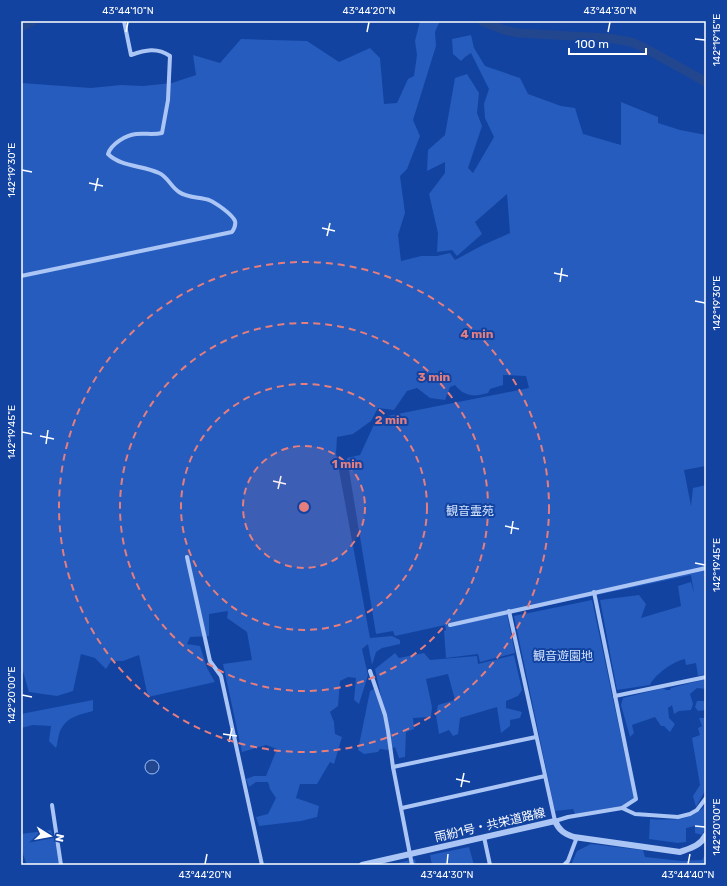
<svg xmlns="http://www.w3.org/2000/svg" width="727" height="886" font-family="Rubik,'Noto Sans JP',sans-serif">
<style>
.green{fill:#255cbe}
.water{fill:#23478e;stroke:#9dbff8}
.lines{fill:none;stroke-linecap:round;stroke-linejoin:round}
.river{stroke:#23478e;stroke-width:9}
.minor{stroke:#abc5f5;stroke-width:4}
.tertiary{stroke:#abc5f5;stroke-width:6}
.ticks{fill:none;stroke:#fff;stroke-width:1.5}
.ring{fill:none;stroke:#e67e7e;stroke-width:2;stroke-dasharray:7 5}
.labels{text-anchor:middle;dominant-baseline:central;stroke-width:4;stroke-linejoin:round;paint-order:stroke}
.park-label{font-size:12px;fill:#d4e3fe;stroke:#1243a0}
.street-label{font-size:12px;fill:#fff;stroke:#1243a0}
.centre{fill:#e67e7e;stroke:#1243a0;stroke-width:2}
.ring-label{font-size:12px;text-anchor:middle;font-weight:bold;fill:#e67e7e;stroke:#1243a0;stroke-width:4;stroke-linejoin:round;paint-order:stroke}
.neatline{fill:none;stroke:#fff;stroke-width:1.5}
.ticks-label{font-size:10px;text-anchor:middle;fill:#fff}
</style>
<rect width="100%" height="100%" fill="#1243a0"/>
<g class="green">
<path d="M 420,21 L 440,21 L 435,32 L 436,46 L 413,120 L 420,136 L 407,169 L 400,176 L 405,213 L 398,235 L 401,261 L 421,256 L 437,256 L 450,253 L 455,260 L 483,245 L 510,233 L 507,194 L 475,222 L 482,234 L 457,256 L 452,250 L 437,252 L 438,233 L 429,194 L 445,173 L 445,162 L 427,171 L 428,150 L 445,135 L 455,78 L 467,74 L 479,93 L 477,113 L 482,126 L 468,168 L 473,173 L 494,137 L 485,118 L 484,104 L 489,89 L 471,53 L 465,57 L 461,61 L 453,54 L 452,39 L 471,35 L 474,48 L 485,66 L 520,78 L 528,94 L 561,106 L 575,108 L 583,134 L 621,145 L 621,102 L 658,117 L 658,123 L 680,130 L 706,135 L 706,466 L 684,470 L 691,506 L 693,488 L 706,485 L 706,674 L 698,676 L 696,663 L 686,665 L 685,659 C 674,661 655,674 650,685 L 617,690 L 600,600 L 639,595 L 646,604 L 641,618 L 681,606 L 678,586 L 691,582 L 694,593 L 691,575 L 507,614 L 515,653 L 480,662 L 478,654 L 446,658 L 444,631 L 446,630 L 445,625 L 395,636 L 393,631 L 376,634 L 347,458 L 360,455 L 377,418 L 529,388 L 526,376 L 503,375 L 503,385 L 490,389 L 488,393 C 474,397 465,397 455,385 L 450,387 L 445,400 L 430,398 L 417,388 L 407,391 L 394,410 L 378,408 L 371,421 L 353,434 L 337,437 L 336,454 L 370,638 L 392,636 L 400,640 L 400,644 L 382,648 L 376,652 L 372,665 L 368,644 L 362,649 L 368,675 L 359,704 L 354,700 L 356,678 L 348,677 L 340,681 L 338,706 L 330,712 L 334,722 L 335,734 L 342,737 L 334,764 L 330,762 L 317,784 L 300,784 L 296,798 L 319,806 L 317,817 L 301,821 L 259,826 L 256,817 L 268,814 L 276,798 L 270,789 L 268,782 L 256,782 L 249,787 L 246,779 L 254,776 L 266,776 L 277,749 L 266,745 L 242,752 L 223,664 L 252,660 L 247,632 L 227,618 L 228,611 L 209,614 L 209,636 L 190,637 L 187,644 L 200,646 L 207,668 L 215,682 L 148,697 L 139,655 L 123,661 L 111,661 L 106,669 L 95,658 L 81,654 L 73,691 L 57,696 L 29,692 L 21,665 L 21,83 L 91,88 L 121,85 L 143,86 L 172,83 L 196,75 L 193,55 L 220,63 L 241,39 L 307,41 L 339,62 L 370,48 L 380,58 L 384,104 L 397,103 L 408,79 L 414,76 L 417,55 L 415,41 Z"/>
<path d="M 592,600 L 634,798 L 621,806 L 575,814 L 573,809 L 555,811 L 514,616 Z"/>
<path d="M 395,653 L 399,658 L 424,653 L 430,660 L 477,656 L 478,664 L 514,655 L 522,690 L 518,696 L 506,701 L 506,708 L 522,712 L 520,718 L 510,720 L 510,726 L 501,733 L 497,707 L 460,718 L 458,734 L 453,736 L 449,730 L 439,734 L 436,715 L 438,705 L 455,700 L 448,674 L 426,679 L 432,707 L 431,717 L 413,718 L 414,729 L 406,732 L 405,757 L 399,758 L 395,747 L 388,750 L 380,749 L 378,752 L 364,754 L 358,750 L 370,691 L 374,689 L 382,713 L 382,701 L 375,669 Z"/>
<path d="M 706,679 L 706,689 L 697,688 L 690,694 L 693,704 L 691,710 L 679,711 L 674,714 L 672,705 L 668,708 L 669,718 L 675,724 L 670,732 L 664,726 L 661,726 L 655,717 L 632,725 L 634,733 L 630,737 L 621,705 L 623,698 L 663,688 L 666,690 L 670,690 L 671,688 Z"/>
<path d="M 93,700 L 93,711 C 81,714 67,717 61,729 C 58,734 58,743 56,748 L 49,741 L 51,726 L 33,725 L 21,728 L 21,714 Z"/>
<path d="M 697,701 L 706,701 L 706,710 L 698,711 L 695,707 Z"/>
<path d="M 699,718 L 706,718 L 706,789 L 696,807 L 693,796 L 700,785 L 692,738 L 700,735 L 698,728 L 702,726 Z"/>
<path d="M 706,804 L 706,828 L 702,835 L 695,833 L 695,826 L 686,828 L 686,842 L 678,843 L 649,839 L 650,819 C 670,820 693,822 706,804 Z"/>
<path d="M 51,830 L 63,865 L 27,865 L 21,849 L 21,834 Z"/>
<path d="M 591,844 L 643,850 L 645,857 L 682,861 L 702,860 L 706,853 L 706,865 L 571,865 L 577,851 Z"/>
<path d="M 469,847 L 474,865 L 432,865 L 430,855 Z"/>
<path d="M 415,859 L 416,865 L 388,865 Z"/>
</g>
<circle class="water" cx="152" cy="767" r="7"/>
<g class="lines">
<g class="river">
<path d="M 482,21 L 504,30 L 519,33 L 607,38 L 631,42 L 643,47 L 706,82"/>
<path d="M 21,27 L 33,21"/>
</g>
<g class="minor">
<path d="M 21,276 L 232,232 C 234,229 236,225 235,221 C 232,214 216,203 209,200 C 199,197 188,198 179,192 C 171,187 168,177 159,173 C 142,165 121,167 108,154 C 111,144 126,135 136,134 C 145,133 153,135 162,133 L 168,100 L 170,56 C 157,47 145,50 131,55 L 124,21"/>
<path d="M 187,557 L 210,661 L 221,676 L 262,865"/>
<path d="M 509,611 L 555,821 L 568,817 L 622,808 L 636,799 L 594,592"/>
<path d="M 450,625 L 706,568"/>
<path d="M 370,671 L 385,715 L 388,731 L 393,767 L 412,865"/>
<path d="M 615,696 L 706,677"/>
<path d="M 393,767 L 536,737"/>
<path d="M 52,805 L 61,865"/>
<path d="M 402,808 L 545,776"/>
<path d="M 622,808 L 635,814 L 678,817 L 690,814 L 697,810 L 706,798"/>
<path d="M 484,837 L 490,865"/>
<path d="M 564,865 L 568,861 L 577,837"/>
</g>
<path class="tertiary" d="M 362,865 L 555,821 C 559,830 564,834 574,837 L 680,852 C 691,848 700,846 706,835"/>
</g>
<path class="ticks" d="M 126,32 L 128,22M 367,32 L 369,22M 608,32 L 610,22M 695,39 L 705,40M 22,170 L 32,172M 89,183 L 103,186M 95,191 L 98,178M 322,228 L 335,231M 327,236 L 330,223M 554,273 L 568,276M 560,282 L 562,268M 695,301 L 705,303M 22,432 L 32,434M 40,436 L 54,439M 46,444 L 48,430M 273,481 L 286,484M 278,489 L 281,476M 505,526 L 519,529M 511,534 L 513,521M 695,563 L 705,565M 22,695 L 32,697M 223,734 L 237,736M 229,742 L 232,728M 456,779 L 470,782M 461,787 L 464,773M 695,826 L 705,827M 205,864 L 207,854M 447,864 L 448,854M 688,864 L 690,854"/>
<circle cx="304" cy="507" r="61" fill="#e67e7e" fill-opacity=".12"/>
<g class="ring">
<circle cx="304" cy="507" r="61"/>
<circle cx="304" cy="507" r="123"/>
<circle cx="304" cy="507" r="184"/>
<circle cx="304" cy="507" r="245"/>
</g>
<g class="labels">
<g class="park-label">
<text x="470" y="511">観音霊苑</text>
<text x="563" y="656">観音遊園地</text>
</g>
<g class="street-label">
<text transform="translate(490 825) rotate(-13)">雨紛1号・共栄道路線</text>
</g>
</g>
<circle cx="304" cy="507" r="6" class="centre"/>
<g class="ring-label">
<text x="477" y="338">4 min</text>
<text x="434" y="381">3 min</text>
<text x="391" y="424">2 min</text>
<text x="347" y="468">1 min</text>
</g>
<rect width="727" height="886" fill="none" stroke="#1243a0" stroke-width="44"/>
<g transform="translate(50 836) rotate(101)" stroke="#1243a0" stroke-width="3" paint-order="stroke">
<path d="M0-3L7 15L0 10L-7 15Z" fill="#ffffff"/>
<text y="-6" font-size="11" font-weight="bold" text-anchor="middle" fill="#ffffff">N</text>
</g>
<path d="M569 48v6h77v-6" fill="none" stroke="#ffffff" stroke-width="2"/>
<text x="575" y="48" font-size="12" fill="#ffffff" stroke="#1243a0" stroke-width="3" paint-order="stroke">100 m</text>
<rect x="22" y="22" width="683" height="842" class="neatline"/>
<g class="ticks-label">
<text x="128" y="14">43°44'10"N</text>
<text x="369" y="14">43°44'20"N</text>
<text x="610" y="14">43°44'30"N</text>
<text transform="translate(716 40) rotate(-90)" y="4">142°19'15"E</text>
<text transform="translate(11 170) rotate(-90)" y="4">142°19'30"E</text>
<text transform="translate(716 303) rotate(-90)" y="4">142°19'30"E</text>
<text transform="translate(11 432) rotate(-90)" y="4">142°19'45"E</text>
<text transform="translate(716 565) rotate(-90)" y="4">142°19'45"E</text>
<text transform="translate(11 695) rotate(-90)" y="4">142°20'00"E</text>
<text transform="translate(716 827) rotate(-90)" y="4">142°20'00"E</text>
<text x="205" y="878">43°44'20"N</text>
<text x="447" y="878">43°44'30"N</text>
<text x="688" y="878">43°44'40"N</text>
</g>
</svg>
